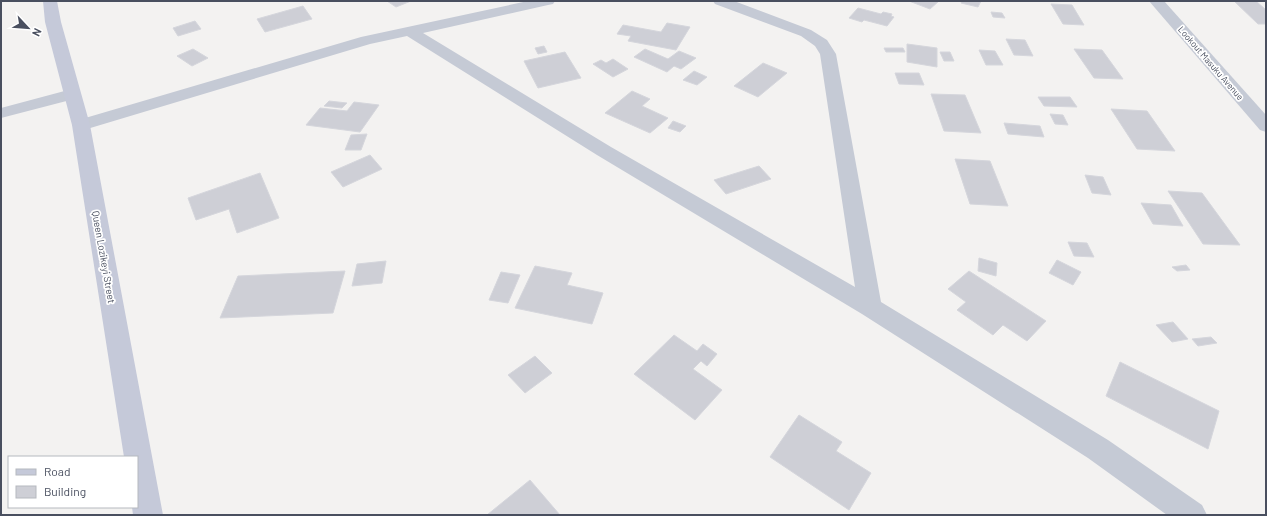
<svg xmlns="http://www.w3.org/2000/svg" width="1267" height="516" font-family="Barlow,sans-serif">
<style>
.building{fill:#cecfd6;stroke:#d5d6dc}
.lines{fill:none;stroke-linecap:round;stroke-linejoin:round}
.minor{fill:#c5cad5;fill-rule:evenodd}
.tertiary{fill:#c5cad5;fill-rule:evenodd}
.secondary{fill:#c5c9d9;fill-rule:evenodd}
.labels{text-anchor:middle;dominant-baseline:central;stroke-width:3.5;stroke-linejoin:round;paint-order:stroke}
.far-street-label{font-size:9px;fill:#494f5f;stroke:#fff}
.street-label{font-size:10px;fill:#494f5f;stroke:#fff}
</style>
<rect width="100%" height="100%" fill="#f3f2f1"/>
<g class="building">
<path d="M 387,1 L 411,1 L 396,7 Z"/>
<path d="M 909,1 L 939,1 L 930,9 Z"/>
<path d="M 962,1 L 981,1 L 978,7 L 961,3 Z"/>
<path d="M 1234,1 L 1256,1 L 1266,10 L 1266,24 L 1258,24 Z"/>
<path d="M 1051,4 L 1072,5 L 1084,25 L 1063,24 Z"/>
<path d="M 303,6 L 312,19 L 265,32 L 257,19 Z"/>
<path d="M 858,8 L 881,14 L 883,12 L 892,14 L 891,16 L 894,17 L 887,26 L 864,20 L 862,22 L 849,18 Z"/>
<path d="M 991,12 L 1002,13 L 1005,18 L 993,17 Z"/>
<path d="M 195,21 L 201,29 L 178,36 L 173,28 Z"/>
<path d="M 667,23 L 690,27 L 676,50 L 628,41 L 631,36 L 617,34 L 623,25 L 661,32 Z"/>
<path d="M 1006,39 L 1025,40 L 1033,56 L 1014,55 Z"/>
<path d="M 907,44 L 937,48 L 937,67 L 907,62 Z"/>
<path d="M 544,46 L 547,52 L 538,54 L 535,48 Z"/>
<path d="M 884,48 L 903,48 L 905,52 L 886,52 Z"/>
<path d="M 193,49 L 208,58 L 192,66 L 177,56 Z"/>
<path d="M 645,49 L 668,59 L 679,51 L 696,58 L 681,69 L 674,66 L 667,72 L 634,57 Z"/>
<path d="M 1074,49 L 1102,50 L 1123,79 L 1094,78 Z"/>
<path d="M 979,50 L 995,51 L 1003,65 L 986,65 Z"/>
<path d="M 565,52 L 581,78 L 538,88 L 524,61 Z"/>
<path d="M 940,52 L 950,52 L 954,61 L 944,61 Z"/>
<path d="M 613,59 L 628,69 L 613,77 L 593,64 L 601,60 L 606,63 Z"/>
<path d="M 763,63 L 787,73 L 758,97 L 734,86 Z"/>
<path d="M 694,71 L 707,77 L 697,85 L 683,80 Z"/>
<path d="M 895,73 L 919,73 L 924,85 L 899,84 Z"/>
<path d="M 632,91 L 650,99 L 642,106 L 668,118 L 650,133 L 605,113 Z"/>
<path d="M 931,94 L 965,95 L 981,133 L 944,131 Z"/>
<path d="M 1038,97 L 1070,97 L 1077,107 L 1044,106 Z"/>
<path d="M 329,101 L 347,103 L 342,108 L 324,106 Z"/>
<path d="M 354,102 L 379,105 L 360,132 L 306,125 L 320,108 L 347,111 Z"/>
<path d="M 1111,109 L 1147,111 L 1175,151 L 1137,149 Z"/>
<path d="M 1050,114 L 1063,115 L 1068,125 L 1055,124 Z"/>
<path d="M 673,121 L 686,126 L 680,132 L 668,128 Z"/>
<path d="M 1004,123 L 1040,126 L 1044,137 L 1008,134 Z"/>
<path d="M 367,134 L 361,150 L 345,150 L 351,135 Z"/>
<path d="M 370,155 L 382,169 L 343,187 L 331,172 Z"/>
<path d="M 955,159 L 990,161 L 1008,206 L 970,204 Z"/>
<path d="M 759,166 L 771,179 L 726,194 L 714,180 Z"/>
<path d="M 260,173 L 279,218 L 237,233 L 229,209 L 196,220 L 188,198 Z"/>
<path d="M 1085,175 L 1103,177 L 1111,195 L 1092,193 Z"/>
<path d="M 1168,191 L 1202,193 L 1240,245 L 1203,244 Z"/>
<path d="M 1141,203 L 1171,205 L 1183,226 L 1153,224 Z"/>
<path d="M 1068,242 L 1087,243 L 1094,257 L 1074,256 Z"/>
<path d="M 979,258 L 997,263 L 996,276 L 978,271 Z"/>
<path d="M 1057,260 L 1081,272 L 1073,285 L 1049,273 Z"/>
<path d="M 386,261 L 382,283 L 352,286 L 357,264 Z"/>
<path d="M 1186,265 L 1190,270 L 1177,271 L 1172,267 Z"/>
<path d="M 535,266 L 572,273 L 567,285 L 603,293 L 592,324 L 515,308 Z"/>
<path d="M 345,271 L 333,313 L 220,318 L 238,276 Z"/>
<path d="M 969,271 L 1046,321 L 1027,341 L 1003,325 L 993,335 L 957,310 L 966,302 L 948,289 Z"/>
<path d="M 501,272 L 520,275 L 508,303 L 489,300 Z"/>
<path d="M 1173,322 L 1188,339 L 1172,342 L 1156,325 Z"/>
<path d="M 674,335 L 697,351 L 703,344 L 717,354 L 707,366 L 701,361 L 693,369 L 722,390 L 695,420 L 634,374 Z"/>
<path d="M 1211,337 L 1217,343 L 1198,346 L 1192,339 Z"/>
<path d="M 535,356 L 552,373 L 525,393 L 508,375 Z"/>
<path d="M 1120,362 L 1219,411 L 1208,449 L 1106,396 Z"/>
<path d="M 799,415 L 842,442 L 836,451 L 871,473 L 849,510 L 770,457 Z"/>
<path d="M 530,480 L 560,515 L 487,515 Z"/>
</g>
<g class="lines">
<g class="minor">
<path d="M 528,1 L 555,1 L 553,4 L 548,5 L 423,33 L 611,147 L 855,287 L 820,54 L 815,46 L 801,36 L 715,4 L 713,1 L 734,1 L 811,30 L 827,40 L 836,54 L 881,302 L 1108,440 L 1202,505 L 1207,515 L 1167,515 L 1088,458 L 862,314 L 597,155 L 407,36 L 370,44 L 87,129 L 81,131 L 75,129 L 72,125 L 75,121 L 361,37 Z"/>
<path d="M 72,89 L 78,90 L 81,94 L 78,98 L 1,118 L 1,108 Z"/>
</g>
<path class="tertiary" d="M 1149,1 L 1164,1 L 1266,115 L 1266,132 L 1260,130 Z"/>
<path class="secondary" d="M 43,1 L 57,1 L 61,22 L 90,125 L 163,515 L 133,515 L 132,507 L 137,507 L 137,457 L 124,457 L 72,125 L 45,22 Z"/>
</g>
<g class="labels">
<g class="far-street-label">
<text transform="translate(1211 63) rotate(49)">Lookout Masuku Avenue</text>
</g>
<g class="street-label">
<text transform="translate(104 257) rotate(80)">Queen Lozikeyi Street</text>
</g>
</g>
<rect width="1267" height="516" fill="none" stroke="#494f5f" stroke-width="4"/>
<rect x="8" y="456" width="130" height="52" fill="#ffffff" stroke="#b6b9bf"/>
<rect x="16" y="469" width="20" height="6" fill="#c5c9d9" stroke="#b6b9bf"/>
<text x="44" y="476" font-size="12" fill="#494f5f">Road</text>
<rect x="16" y="486" width="20" height="12" fill="#cecfd6" stroke="#b6b9bf"/>
<text x="44" y="496" font-size="12" fill="#494f5f">Building</text>
<g transform="translate(28 28) rotate(116)" stroke="#ffffff" stroke-width="3" paint-order="stroke">
<path d="M0-3L7 15L0 10L-7 15Z" fill="#494f5f"/>
<text y="-6" font-size="11" font-weight="bold" text-anchor="middle" fill="#494f5f">N</text>
</g>
</svg>
